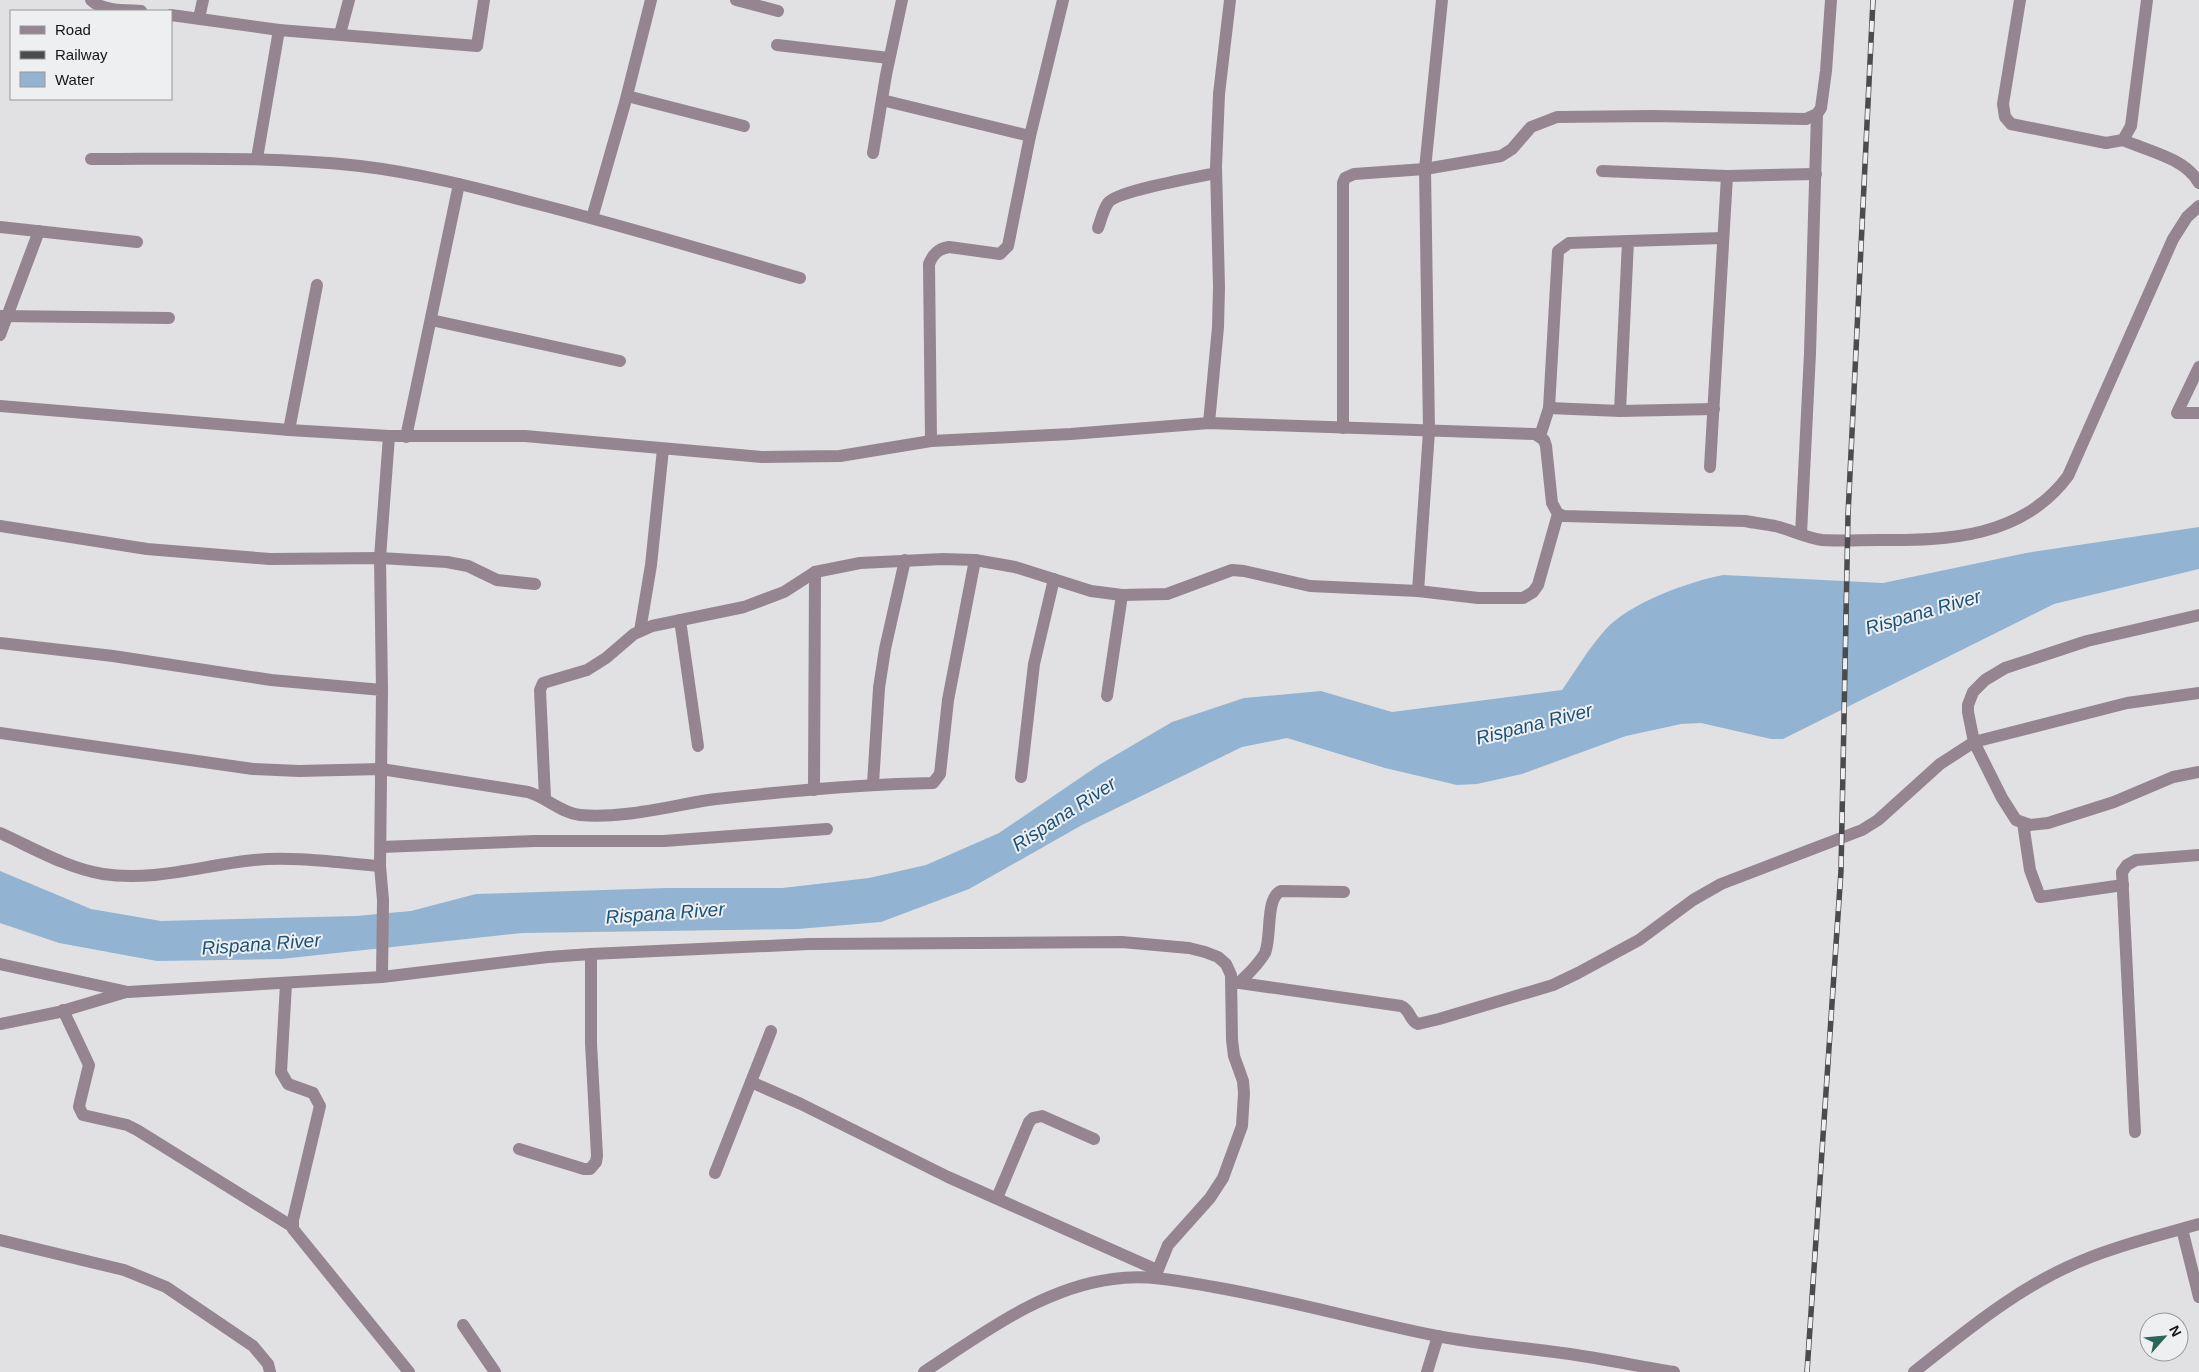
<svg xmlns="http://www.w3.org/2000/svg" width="2199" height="1372" font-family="Arial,sans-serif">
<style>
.water{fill:#92b4d2}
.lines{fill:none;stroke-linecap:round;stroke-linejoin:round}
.minor{stroke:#958590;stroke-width:12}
.rail-casing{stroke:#4b4b4c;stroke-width:5.5}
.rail{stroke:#eeeff0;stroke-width:4;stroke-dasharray:11;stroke-linecap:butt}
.labels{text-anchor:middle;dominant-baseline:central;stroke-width:4;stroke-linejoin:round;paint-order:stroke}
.water-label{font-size:19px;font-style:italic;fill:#1a5179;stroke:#eeeff0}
</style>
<rect width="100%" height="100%" fill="#e1e1e3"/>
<path class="water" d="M 2199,527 L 2199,569 L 2054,604 L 1783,739 L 1771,739 L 1701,723 L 1681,724 L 1626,736 L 1522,774 L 1477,784 L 1457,785 L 1385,768 L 1287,738 L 1242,747 L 1082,825 L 969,889 L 881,922 L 798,929 L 522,933 L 281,959 L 157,961 L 59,943 L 0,923 L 0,871 L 91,909 L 161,921 L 356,916 L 411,911 L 476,894 L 667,888 L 782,888 L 869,878 L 926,865 L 999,833 L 1099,765 L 1172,722 L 1244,698 L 1321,691 L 1392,712 L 1562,690 C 1576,670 1589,648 1605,630 C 1629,603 1688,582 1723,575 L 1883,583 L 2026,553 Z"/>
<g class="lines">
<g class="minor">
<path d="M 91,0 C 102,11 126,10 141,11"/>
<path d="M 736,0 L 778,11"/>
<path d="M 2020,0 L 2003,104 L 2005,117 L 2011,124 L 2106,143 L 2123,140 L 2131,126 L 2147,0"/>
<path d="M 171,15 L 279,30"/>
<path d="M 199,18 L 203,0"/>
<path d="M 340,34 L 349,0"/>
<path d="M 777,45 L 889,58"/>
<path d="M 627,96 L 744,126"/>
<path d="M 882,100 L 1030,136"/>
<path d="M 2123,140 C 2148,151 2185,158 2199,183"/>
<path d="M 873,153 L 886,75 L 902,0"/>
<path d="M 257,158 L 279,30 L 477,46 L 484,0"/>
<path d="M 91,159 C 181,159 270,156 360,166 C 418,173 474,187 530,202 C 621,225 710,252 800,278"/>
<path d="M 1602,171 L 1727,176 L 1816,174"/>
<path d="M 592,218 L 625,103 L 651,0"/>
<path d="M 0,227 L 137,242"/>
<path d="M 1098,228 C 1101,220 1103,210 1108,203 C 1116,191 1198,177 1216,173"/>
<path d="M 0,316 L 169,318"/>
<path d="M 431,320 L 620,361"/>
<path d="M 0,335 L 39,231"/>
<path d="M 2199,367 L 2177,413 L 2199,413"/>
<path d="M 0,406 L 289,430 L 389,436 L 525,436 L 762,457 L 840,456 L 931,441 L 1071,434 L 1209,423 L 1535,434 L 1544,440 L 1546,446 L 1552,503 L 1558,514 L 1564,516 L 1745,521 C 1755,523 1765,524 1775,526 C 1791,530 1807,538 1822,540 C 1841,541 1861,540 1879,540 C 1949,541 2023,537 2068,476 L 2173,239 L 2187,217 L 2199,206"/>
<path d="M 1549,408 L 1620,411 L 1714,409"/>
<path d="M 1620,411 L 1628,241 L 1723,238"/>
<path d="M 1209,423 L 1218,327 L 1219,287 L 1216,167 L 1219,94 L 1230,0"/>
<path d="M 1343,428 L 1343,183 L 1345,178 L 1354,174 L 1425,169 L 1501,156 L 1512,149 L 1531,127 L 1557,117 L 1653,116 L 1806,119 L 1817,114 L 1821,108 L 1826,71 L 1831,0"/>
<path d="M 289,430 L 317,285"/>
<path d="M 1540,436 L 1549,408 L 1558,251 L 1569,243 L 1628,241"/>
<path d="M 406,437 L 459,184"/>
<path d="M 931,441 L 929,264 C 933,254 938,249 949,247 L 1000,254 L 1008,246 L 1030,136 L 1063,0"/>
<path d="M 1710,467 L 1727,176"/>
<path d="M 0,526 L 147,549 L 270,559 L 380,558 L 447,562 L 468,566 L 497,580 L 535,584"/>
<path d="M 1801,534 L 1810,353 L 1817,114"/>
<path d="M 1418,591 L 1429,431 L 1425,169 L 1442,0"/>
<path d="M 2199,615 L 2087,641 L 2005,668 L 1985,680 L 1973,692 L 1968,705 L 1968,712 L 1974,742 L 2002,798 L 2016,820 L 2030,825 L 2048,823 L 2114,802 L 2173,777 L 2199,772"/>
<path d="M 680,620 L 698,746"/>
<path d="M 640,631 L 651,565 L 663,449"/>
<path d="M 0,643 L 113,656 L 271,680 L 382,690 L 380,866 L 383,900 L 382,977"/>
<path d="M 382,690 L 380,558 L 389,436"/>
<path d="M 1107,696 L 1122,595"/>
<path d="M 0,733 L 253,769 L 299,771 L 381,769 L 528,792 C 546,797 561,813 580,815 C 625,819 672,805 716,799 C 788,791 861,784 933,783 L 940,774 L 948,700 L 975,560"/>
<path d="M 1021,777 L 1034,664 L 1054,579"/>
<path d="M 873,784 L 879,688 L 885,649 L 905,560"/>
<path d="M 814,790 L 815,572"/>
<path d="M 545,798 L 540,690 L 543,683 L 587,670 L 606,658 L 634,634 L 652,626 L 744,607 L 784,592 L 815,572 L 860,563 L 943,559 L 975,560 L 1015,567 L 1091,591 L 1122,595 L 1167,594 L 1232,570 L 1244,571 L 1310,586 L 1418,591 L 1478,598 L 1523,598 L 1533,592 L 1538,585 L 1558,514"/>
<path d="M 2023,823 L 2030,870 L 2040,897 L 2123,885"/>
<path d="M 0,833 C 33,848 67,868 103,874 C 153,882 204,865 254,860 C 295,856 339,863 380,866"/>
<path d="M 381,847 L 535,841 L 664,841 L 827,829"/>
<path d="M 0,964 L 128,992 L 382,977 L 548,957 L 591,954 L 809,944 L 1122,942 L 1189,948 L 1205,952 L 1218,957 L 1226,964 L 1231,975 L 1232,1040 L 1234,1056 L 1243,1081 L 1244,1093 L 1242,1126 L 1223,1178 L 1210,1198 L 1168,1245 L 1155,1277"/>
<path d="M 1233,982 L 1401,1006 C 1411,1010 1409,1021 1418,1024 L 1439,1019 L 1553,985 L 1578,973 L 1639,940 L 1693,900 L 1721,884 L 1862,830 L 1878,820 L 1940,764 L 1974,742 L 2127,703 L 2199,693"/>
<path d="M 1239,983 C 1248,974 1259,964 1265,953 C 1272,937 1265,898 1281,891 L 1344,892"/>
<path d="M 286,984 L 281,1072 L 288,1084 L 313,1093 L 320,1106 L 293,1220 L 293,1229 L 409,1372"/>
<path d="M 63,1010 L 89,1065 L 80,1102 L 79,1107 L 83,1115 L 127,1125 L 137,1130 L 293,1227"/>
<path d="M 0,1024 L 59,1012 L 126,992"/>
<path d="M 751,1082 L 801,1104 L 948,1177 L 1157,1270"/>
<path d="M 2135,1132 L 2122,872 L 2127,865 L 2136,860 L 2199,855"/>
<path d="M 519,1149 L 584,1169 L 590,1169 L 596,1162 L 597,1156 L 591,1043 L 591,954"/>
<path d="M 715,1173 L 771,1031"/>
<path d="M 997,1198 L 1029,1122 L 1033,1118 L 1042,1116 L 1094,1139"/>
<path d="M 2182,1229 L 2199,1297"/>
<path d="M 0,1240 L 124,1270 L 166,1287 L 253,1346 L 268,1364 L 270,1372"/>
<path d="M 463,1325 L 495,1372"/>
<path d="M 924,1372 C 982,1334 1042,1288 1113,1279 C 1147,1274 1180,1281 1214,1287 C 1289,1300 1362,1321 1437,1336 C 1478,1344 1521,1347 1562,1353 C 1599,1358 1637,1366 1674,1372"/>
<path d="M 1427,1372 L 1438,1336"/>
<path d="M 1914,1372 C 1967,1330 2022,1284 2086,1259 C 2122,1244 2161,1235 2199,1224"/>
</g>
<g class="rail-casing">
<path id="rail" d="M 1807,1372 L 1841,871 L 1848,515 L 1873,0"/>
</g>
<use href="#rail" class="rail"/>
</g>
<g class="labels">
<g class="water-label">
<text transform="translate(1923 612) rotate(-16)">Rispana River</text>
<text transform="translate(1534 724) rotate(-14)">Rispana River</text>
<text transform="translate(1064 814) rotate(-33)">Rispana River</text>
<text transform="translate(665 913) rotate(-4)">Rispana River</text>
<text transform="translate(261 944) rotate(-4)">Rispana River</text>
</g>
</g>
<rect x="10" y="10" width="162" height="90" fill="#eeeff0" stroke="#979898"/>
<rect x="20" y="26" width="25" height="8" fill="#958590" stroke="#979898"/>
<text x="55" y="35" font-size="15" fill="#151515">Road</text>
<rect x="20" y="51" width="25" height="8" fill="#4b4b4c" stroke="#979898"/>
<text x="55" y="60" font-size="15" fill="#151515">Railway</text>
<rect x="20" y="72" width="25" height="15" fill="#92b4d2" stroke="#979898"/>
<text x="55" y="85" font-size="15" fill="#151515">Water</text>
<g transform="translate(2164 1337) rotate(63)"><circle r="24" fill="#eeeff0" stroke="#979898"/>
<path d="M0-4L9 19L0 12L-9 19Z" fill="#276959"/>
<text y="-8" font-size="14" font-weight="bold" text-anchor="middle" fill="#151515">N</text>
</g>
</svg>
